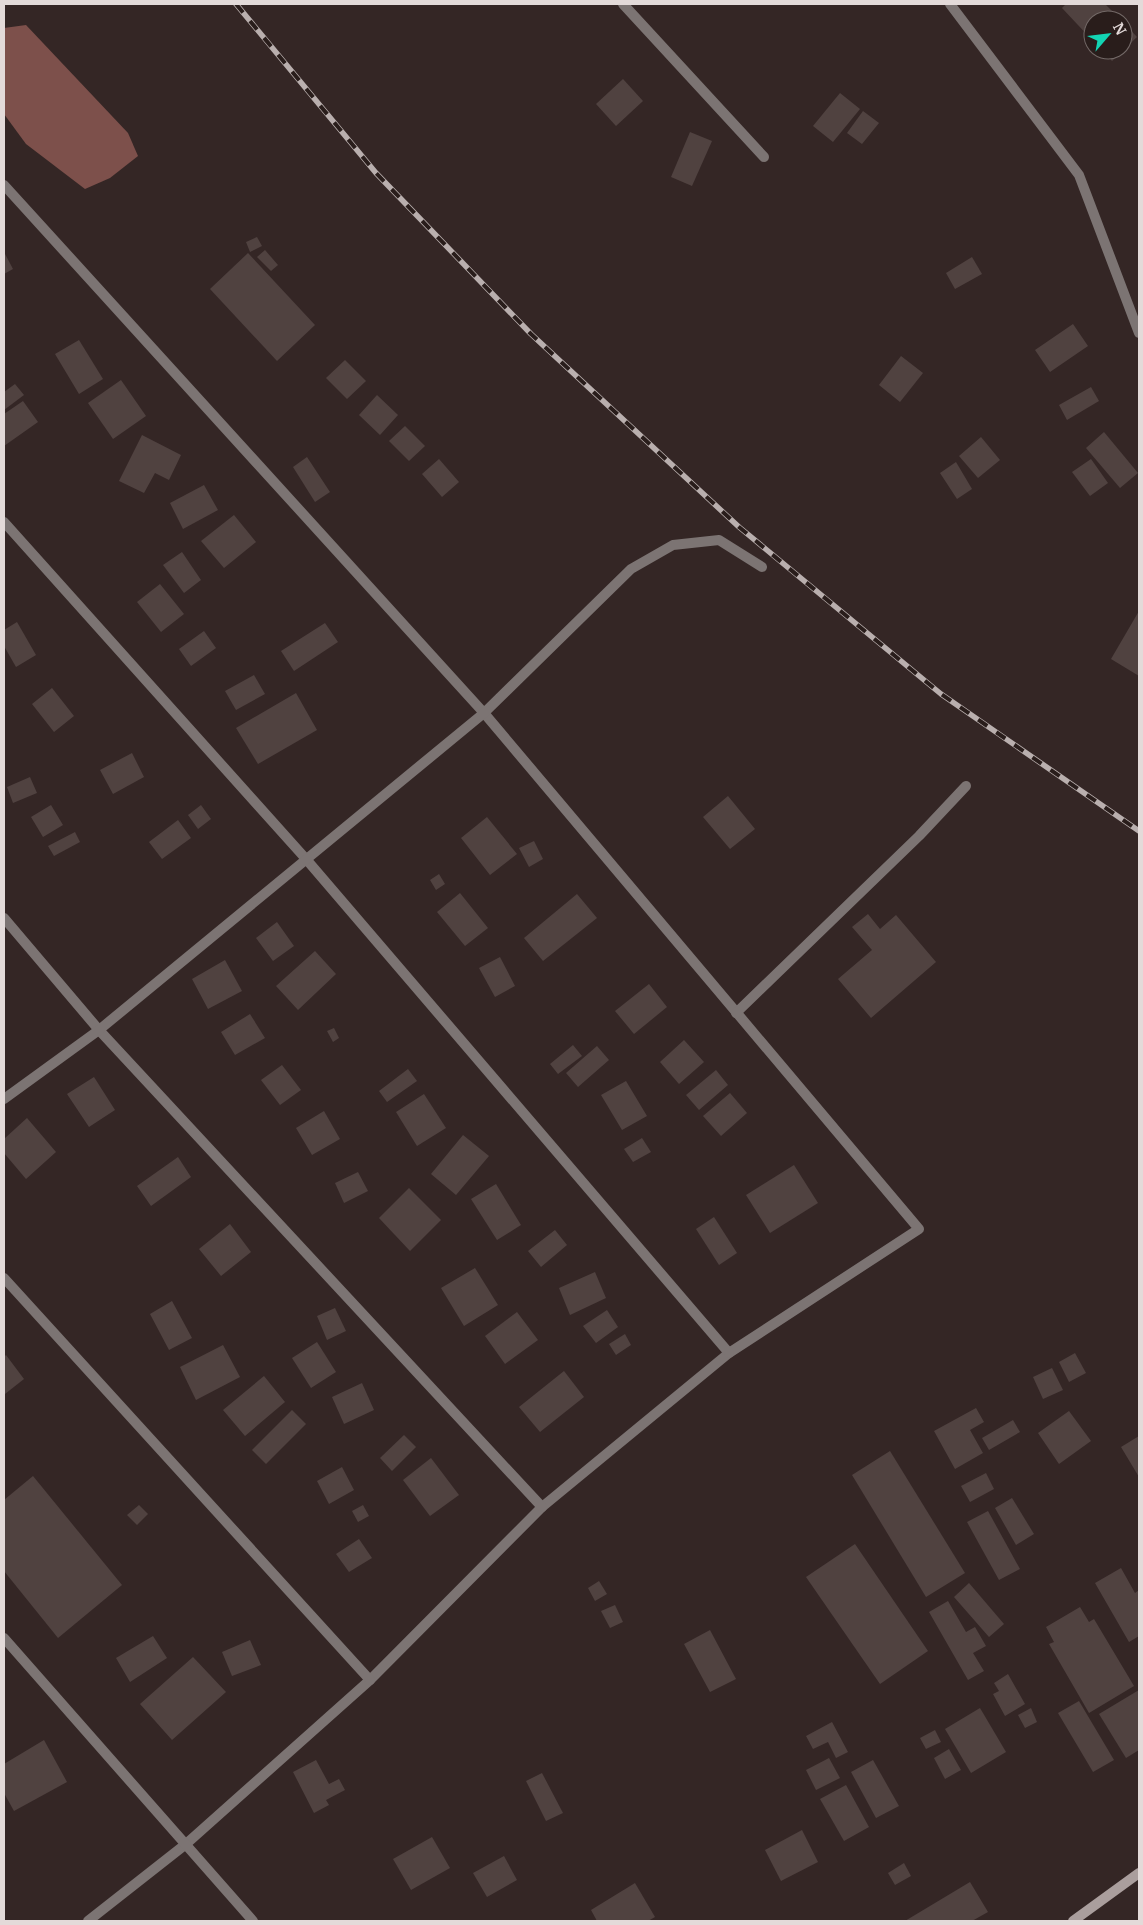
<svg xmlns="http://www.w3.org/2000/svg" width="1143" height="1925" font-family="Merriweather,serif">
<style>
.water{fill:#7d504b}
.building{fill:#504240}
.lines{fill:none;stroke-linecap:round;stroke-linejoin:round}
.minor{stroke:#7c7473;stroke-width:10}
.secondary{stroke:#aa9e9d;stroke-width:10}
.rail-casing{stroke:#b9afae;stroke-width:5.5}
.rail{stroke:#291d1b;stroke-width:4;stroke-dasharray:11;stroke-linecap:butt}
</style>
<rect width="100%" height="100%" fill="#342625"/>
<path class="water" d="M 26,25 L 128,133 L 138,156 L 110,178 L 85,189 L 26,144 L 4,114 L 4,28 Z"/>
<g class="building">
<path d="M 1066,4 L 1105,4 L 1121,20 L 1093,20 L 1093,41 L 1062,8 Z"/>
<path d="M 1123,22 L 1137,37 L 1112,61 L 1102,50 L 1123,50 Z"/>
<path d="M 623,79 L 643,101 L 616,126 L 596,104 Z"/>
<path d="M 840,93 L 860,109 L 833,142 L 813,126 Z"/>
<path d="M 863,111 L 879,123 L 862,144 L 847,133 Z"/>
<path d="M 690,132 L 712,141 L 692,186 L 671,177 Z"/>
<path d="M 257,237 L 262,246 L 250,252 L 246,242 Z"/>
<path d="M 265,250 L 278,265 L 271,271 L 257,257 Z"/>
<path d="M 4,252 L 13,269 L 4,274 Z"/>
<path d="M 248,253 L 315,325 L 277,361 L 210,289 Z"/>
<path d="M 972,257 L 982,274 L 955,289 L 946,273 Z"/>
<path d="M 1073,324 L 1088,346 L 1050,372 L 1035,350 Z"/>
<path d="M 79,340 L 103,379 L 79,394 L 55,354 Z"/>
<path d="M 901,356 L 923,373 L 900,402 L 879,385 Z"/>
<path d="M 345,360 L 366,381 L 347,399 L 326,378 Z"/>
<path d="M 121,380 L 146,416 L 113,439 L 88,403 Z"/>
<path d="M 15,384 L 24,395 L 4,410 L 4,392 Z"/>
<path d="M 1091,387 L 1099,401 L 1067,420 L 1059,405 Z"/>
<path d="M 377,395 L 398,415 L 380,435 L 359,415 Z"/>
<path d="M 23,401 L 38,422 L 4,446 L 4,414 Z"/>
<path d="M 405,426 L 425,446 L 409,461 L 389,441 Z"/>
<path d="M 1104,432 L 1138,473 L 1120,488 L 1086,448 Z"/>
<path d="M 142,435 L 181,455 L 169,480 L 155,473 L 144,493 L 119,481 Z"/>
<path d="M 981,437 L 1000,460 L 978,478 L 959,456 Z"/>
<path d="M 307,457 L 330,492 L 315,502 L 293,467 Z"/>
<path d="M 439,459 L 459,482 L 442,497 L 422,474 Z"/>
<path d="M 1091,459 L 1108,483 L 1090,496 L 1072,472 Z"/>
<path d="M 956,462 L 972,489 L 957,499 L 940,473 Z"/>
<path d="M 204,485 L 218,510 L 183,529 L 170,503 Z"/>
<path d="M 234,515 L 256,542 L 224,568 L 201,541 Z"/>
<path d="M 182,552 L 201,580 L 184,593 L 163,565 Z"/>
<path d="M 160,584 L 184,614 L 161,632 L 137,602 Z"/>
<path d="M 1139,611 L 1139,676 L 1111,659 Z"/>
<path d="M 17,622 L 36,655 L 16,667 L 4,646 L 4,630 Z"/>
<path d="M 325,623 L 338,642 L 294,671 L 281,651 Z"/>
<path d="M 204,631 L 216,648 L 191,666 L 179,649 Z"/>
<path d="M 254,675 L 265,694 L 236,710 L 225,691 Z"/>
<path d="M 52,688 L 74,716 L 54,732 L 32,704 Z"/>
<path d="M 296,693 L 317,730 L 258,764 L 236,728 Z"/>
<path d="M 132,753 L 144,777 L 113,794 L 100,770 Z"/>
<path d="M 30,777 L 37,793 L 13,803 L 7,787 Z"/>
<path d="M 728,796 L 755,829 L 730,849 L 703,817 Z"/>
<path d="M 51,805 L 63,825 L 43,837 L 31,817 Z"/>
<path d="M 201,805 L 211,819 L 198,829 L 188,815 Z"/>
<path d="M 487,817 L 517,854 L 490,875 L 461,838 Z"/>
<path d="M 178,820 L 191,838 L 162,859 L 149,842 Z"/>
<path d="M 75,832 L 80,842 L 54,856 L 48,846 Z"/>
<path d="M 534,841 L 543,859 L 529,867 L 519,848 Z"/>
<path d="M 439,874 L 445,884 L 436,890 L 430,880 Z"/>
<path d="M 460,893 L 488,928 L 465,946 L 437,912 Z"/>
<path d="M 577,894 L 597,918 L 543,961 L 524,938 Z"/>
<path d="M 868,914 L 880,929 L 896,915 L 936,962 L 871,1018 L 838,979 L 872,950 L 852,927 Z"/>
<path d="M 277,922 L 294,946 L 273,961 L 256,938 Z"/>
<path d="M 315,951 L 336,974 L 298,1010 L 276,986 Z"/>
<path d="M 500,957 L 515,986 L 495,997 L 479,968 Z"/>
<path d="M 225,960 L 242,991 L 208,1009 L 192,979 Z"/>
<path d="M 649,984 L 667,1007 L 634,1034 L 615,1011 Z"/>
<path d="M 250,1014 L 265,1038 L 235,1055 L 221,1032 Z"/>
<path d="M 334,1028 L 339,1038 L 333,1042 L 327,1031 Z"/>
<path d="M 684,1040 L 704,1062 L 679,1084 L 660,1062 Z"/>
<path d="M 573,1045 L 582,1056 L 558,1074 L 550,1064 Z"/>
<path d="M 597,1046 L 609,1060 L 578,1087 L 566,1073 Z"/>
<path d="M 282,1065 L 301,1090 L 280,1105 L 261,1080 Z"/>
<path d="M 408,1069 L 417,1081 L 387,1102 L 379,1091 Z"/>
<path d="M 716,1070 L 728,1085 L 699,1110 L 686,1095 Z"/>
<path d="M 94,1077 L 115,1110 L 89,1127 L 67,1094 Z"/>
<path d="M 626,1081 L 647,1116 L 622,1130 L 601,1095 Z"/>
<path d="M 730,1093 L 747,1113 L 721,1136 L 703,1116 Z"/>
<path d="M 424,1094 L 446,1128 L 417,1146 L 396,1112 Z"/>
<path d="M 324,1111 L 340,1139 L 312,1155 L 296,1128 Z"/>
<path d="M 27,1118 L 56,1152 L 26,1179 L 4,1153 L 4,1139 Z"/>
<path d="M 463,1135 L 489,1156 L 456,1195 L 431,1174 Z"/>
<path d="M 642,1138 L 651,1152 L 633,1162 L 624,1149 Z"/>
<path d="M 178,1157 L 191,1177 L 151,1206 L 137,1186 Z"/>
<path d="M 794,1165 L 818,1203 L 770,1233 L 746,1195 Z"/>
<path d="M 358,1172 L 368,1191 L 344,1203 L 335,1183 Z"/>
<path d="M 496,1184 L 521,1225 L 497,1240 L 471,1199 Z"/>
<path d="M 409,1188 L 441,1220 L 410,1251 L 379,1218 Z"/>
<path d="M 714,1217 L 737,1253 L 719,1265 L 696,1229 Z"/>
<path d="M 230,1224 L 251,1252 L 221,1276 L 199,1249 Z"/>
<path d="M 555,1230 L 567,1245 L 541,1267 L 528,1251 Z"/>
<path d="M 475,1268 L 498,1305 L 464,1326 L 441,1288 Z"/>
<path d="M 595,1272 L 606,1298 L 570,1315 L 559,1288 Z"/>
<path d="M 172,1301 L 192,1338 L 169,1350 L 150,1314 Z"/>
<path d="M 335,1308 L 346,1331 L 327,1340 L 317,1316 Z"/>
<path d="M 607,1310 L 618,1327 L 596,1343 L 583,1326 Z"/>
<path d="M 517,1312 L 538,1340 L 505,1364 L 485,1336 Z"/>
<path d="M 625,1334 L 631,1345 L 616,1355 L 609,1344 Z"/>
<path d="M 317,1342 L 336,1372 L 311,1388 L 292,1358 Z"/>
<path d="M 223,1345 L 240,1377 L 196,1400 L 180,1367 Z"/>
<path d="M 1075,1353 L 1086,1373 L 1069,1382 L 1059,1362 Z"/>
<path d="M 6,1355 L 24,1379 L 5,1394 L 4,1357 Z"/>
<path d="M 1052,1368 L 1063,1390 L 1043,1399 L 1033,1377 Z"/>
<path d="M 564,1371 L 584,1397 L 540,1432 L 519,1407 Z"/>
<path d="M 264,1376 L 285,1402 L 245,1436 L 223,1410 Z"/>
<path d="M 362,1383 L 374,1410 L 344,1424 L 332,1397 Z"/>
<path d="M 976,1408 L 984,1422 L 970,1430 L 983,1453 L 955,1469 L 934,1431 Z"/>
<path d="M 292,1410 L 306,1424 L 266,1464 L 252,1450 Z"/>
<path d="M 1069,1411 L 1091,1441 L 1059,1464 L 1038,1433 Z"/>
<path d="M 1013,1420 L 1020,1432 L 989,1450 L 982,1438 Z"/>
<path d="M 404,1435 L 416,1447 L 392,1471 L 380,1458 Z"/>
<path d="M 1139,1436 L 1139,1477 L 1121,1447 Z"/>
<path d="M 890,1451 L 965,1573 L 926,1597 L 852,1475 Z"/>
<path d="M 431,1458 L 459,1495 L 430,1516 L 403,1480 Z"/>
<path d="M 342,1467 L 354,1490 L 329,1504 L 317,1481 Z"/>
<path d="M 986,1473 L 994,1489 L 970,1502 L 961,1486 Z"/>
<path d="M 33,1476 L 122,1585 L 58,1638 L 4,1571 L 4,1500 Z"/>
<path d="M 1012,1498 L 1034,1534 L 1016,1545 L 995,1508 Z"/>
<path d="M 139,1505 L 148,1514 L 137,1525 L 127,1515 Z"/>
<path d="M 363,1505 L 369,1516 L 358,1522 L 352,1511 Z"/>
<path d="M 988,1511 L 1020,1569 L 999,1580 L 967,1522 Z"/>
<path d="M 359,1539 L 372,1558 L 349,1572 L 336,1554 Z"/>
<path d="M 855,1544 L 928,1651 L 880,1684 L 806,1577 Z"/>
<path d="M 1121,1568 L 1135,1593 L 1139,1590 L 1139,1636 L 1129,1642 L 1095,1583 Z"/>
<path d="M 599,1581 L 607,1594 L 595,1601 L 588,1588 Z"/>
<path d="M 969,1583 L 1004,1624 L 989,1637 L 954,1597 Z"/>
<path d="M 948,1601 L 966,1632 L 975,1627 L 986,1646 L 973,1653 L 984,1671 L 968,1680 L 929,1612 Z"/>
<path d="M 615,1605 L 623,1622 L 610,1628 L 601,1611 Z"/>
<path d="M 1080,1607 L 1089,1622 L 1094,1619 L 1134,1686 L 1089,1713 L 1049,1644 L 1054,1642 L 1046,1627 Z"/>
<path d="M 710,1630 L 736,1679 L 710,1692 L 684,1644 Z"/>
<path d="M 153,1636 L 167,1658 L 130,1682 L 116,1658 Z"/>
<path d="M 250,1640 L 261,1665 L 232,1676 L 222,1652 Z"/>
<path d="M 193,1657 L 226,1692 L 172,1740 L 140,1704 Z"/>
<path d="M 1008,1674 L 1025,1704 L 1005,1716 L 993,1694 L 999,1691 L 994,1683 Z"/>
<path d="M 1139,1690 L 1139,1750 L 1126,1758 L 1099,1714 Z"/>
<path d="M 1079,1701 L 1114,1760 L 1093,1772 L 1058,1713 Z"/>
<path d="M 980,1708 L 1006,1752 L 971,1773 L 945,1729 Z"/>
<path d="M 1031,1708 L 1037,1722 L 1025,1728 L 1018,1715 Z"/>
<path d="M 832,1722 L 848,1752 L 836,1758 L 828,1742 L 813,1749 L 806,1736 Z"/>
<path d="M 935,1730 L 941,1742 L 926,1749 L 920,1738 Z"/>
<path d="M 44,1740 L 67,1782 L 14,1811 L 4,1793 L 4,1764 Z"/>
<path d="M 949,1749 L 961,1770 L 945,1779 L 934,1758 Z"/>
<path d="M 829,1758 L 840,1778 L 816,1790 L 806,1770 Z"/>
<path d="M 316,1760 L 329,1784 L 339,1779 L 345,1790 L 326,1800 L 329,1805 L 314,1813 L 293,1772 Z"/>
<path d="M 873,1760 L 899,1806 L 876,1818 L 851,1772 Z"/>
<path d="M 542,1773 L 563,1813 L 546,1821 L 526,1781 Z"/>
<path d="M 846,1785 L 869,1827 L 844,1841 L 820,1799 Z"/>
<path d="M 802,1830 L 818,1862 L 781,1881 L 765,1850 Z"/>
<path d="M 432,1837 L 450,1868 L 411,1890 L 393,1859 Z"/>
<path d="M 504,1856 L 517,1880 L 487,1897 L 473,1873 Z"/>
<path d="M 904,1863 L 911,1876 L 895,1885 L 888,1873 Z"/>
<path d="M 970,1882 L 988,1912 L 972,1921 L 905,1921 Z"/>
<path d="M 635,1883 L 655,1917 L 648,1921 L 597,1921 L 591,1910 Z"/>
</g>
<g class="lines">
<g class="minor">
<path d="M 623,4 L 764,157"/>
<path d="M 950,4 L 1079,175 L 1139,333"/>
<path d="M 4,185 L 484,713 L 919,1229 L 729,1353 L 542,1507 L 370,1680 L 186,1844 L 88,1921"/>
<path d="M 4,522 L 306,859 L 729,1353"/>
<path d="M 4,918 L 99,1030 L 542,1507"/>
<path d="M 736,1013 L 919,836 L 966,786"/>
<path d="M 4,1099 L 99,1030 L 484,713 L 631,569 L 673,545 L 719,540 L 762,567"/>
<path d="M 4,1278 L 370,1680"/>
<path d="M 4,1638 L 253,1921"/>
</g>
<path class="secondary" d="M 1073,1921 L 1139,1873"/>
<g class="rail-casing">
<path id="rail" d="M 236,4 L 376,173 L 531,334 L 739,527 L 941,694 L 1139,831"/>
</g>
<use href="#rail" class="rail"/>
</g>
<rect width="1143" height="1925" fill="none" stroke="#e3dad9" stroke-width="10"/>
<g transform="translate(1108 35) rotate(62)"><circle r="24" fill="#291d1b" stroke="#736967"/>
<path d="M0-4L9 19L0 12L-9 19Z" fill="#13d5b4"/>
<text y="-8" font-size="14" font-weight="bold" text-anchor="middle" fill="#e3dad9">N</text>
</g>
</svg>
